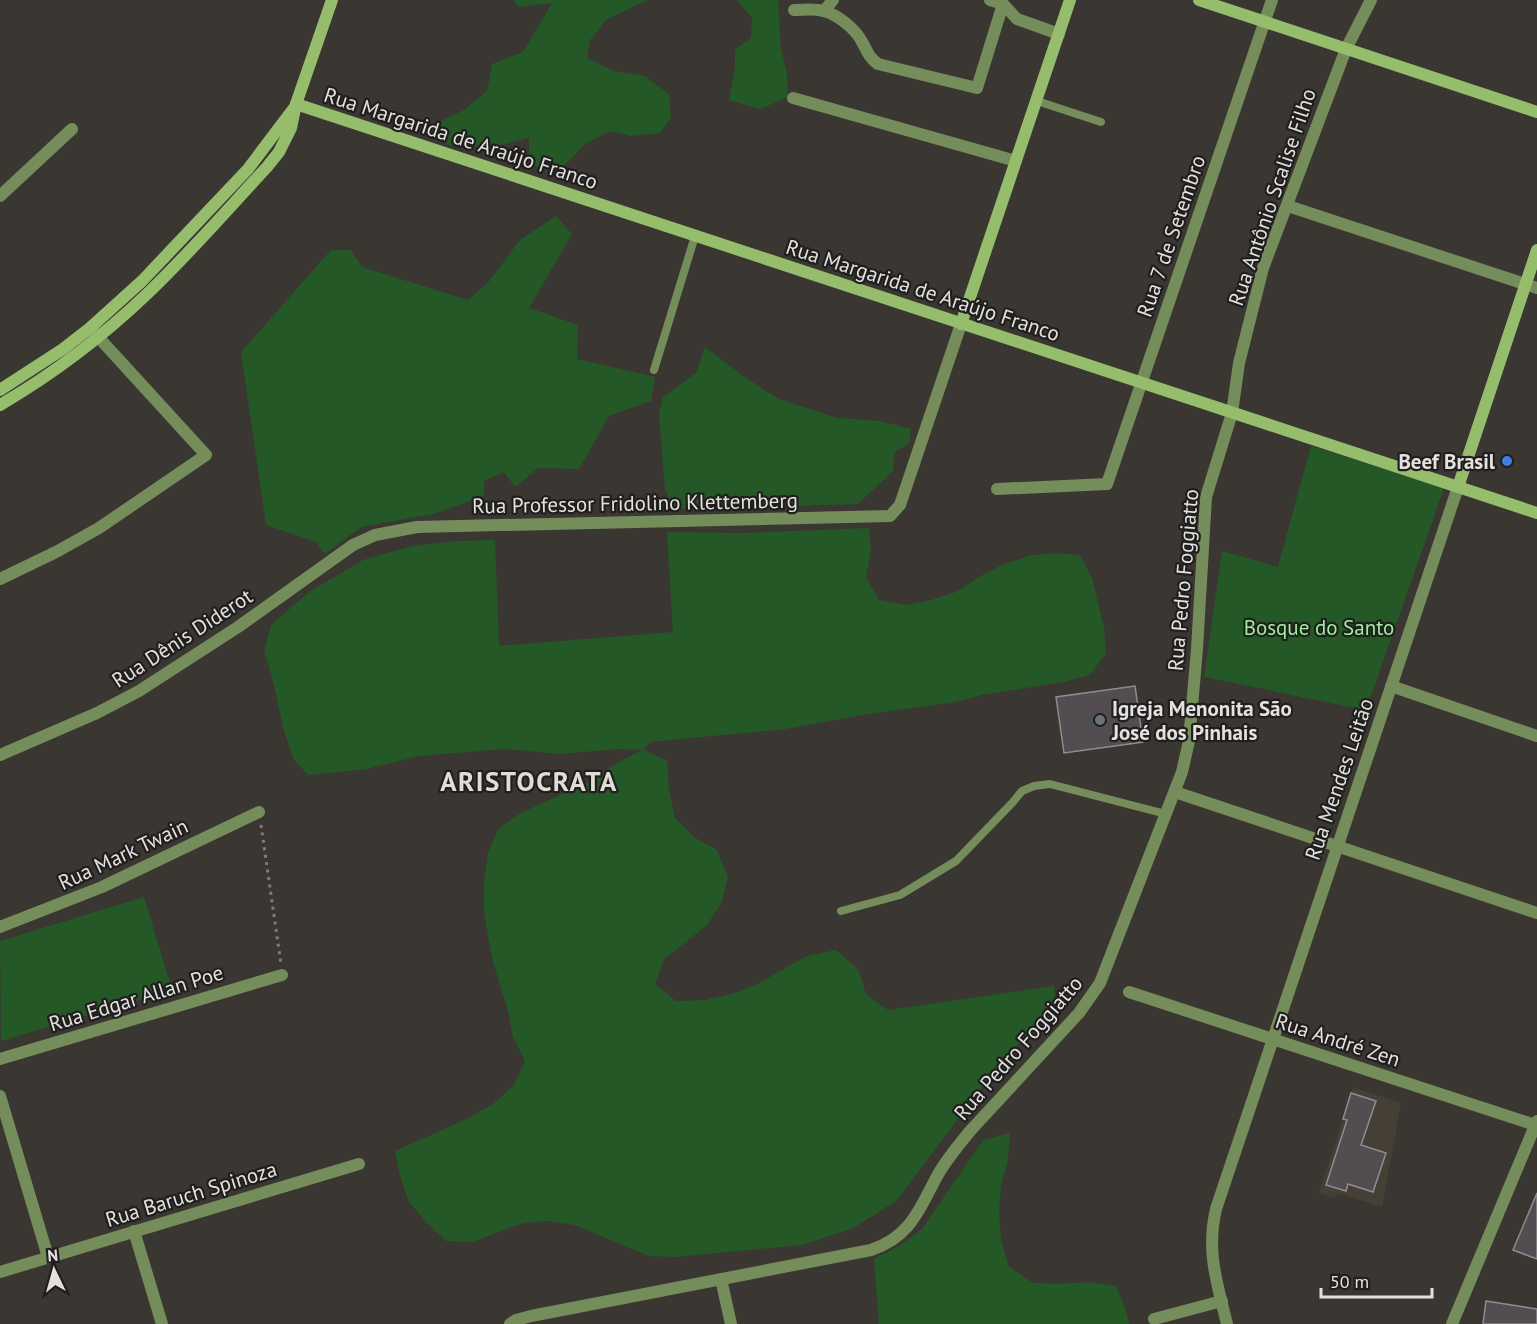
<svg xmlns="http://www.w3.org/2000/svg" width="1537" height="1324" font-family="'PT Sans',sans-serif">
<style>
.built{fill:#463f36}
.green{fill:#255827}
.building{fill:#514d51;stroke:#908c90;stroke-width:1.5}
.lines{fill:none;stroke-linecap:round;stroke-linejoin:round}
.path{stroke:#7f7c79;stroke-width:3;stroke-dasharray:3 4.5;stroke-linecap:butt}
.lane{stroke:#748d5b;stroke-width:8}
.street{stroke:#748d5b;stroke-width:12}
.secondary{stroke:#95bd6c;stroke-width:12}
.shop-dot{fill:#3f7fe0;stroke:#201f1d;stroke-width:2}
.worship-dot{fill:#6b7280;stroke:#201f1d;stroke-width:2}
.labels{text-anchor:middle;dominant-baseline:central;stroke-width:4.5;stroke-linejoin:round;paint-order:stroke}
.street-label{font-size:21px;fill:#e4e2e0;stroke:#201f1d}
.poi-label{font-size:21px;font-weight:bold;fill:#e4e2e0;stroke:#201f1d;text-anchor:end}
.park-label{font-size:21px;fill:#9bf19b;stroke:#201f1d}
.district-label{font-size:27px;font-weight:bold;letter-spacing:1.5px;fill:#e0dcd8;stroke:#201f1d}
</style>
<rect width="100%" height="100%" fill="#3a3733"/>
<path class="built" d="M 1353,1087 L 1401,1103 L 1382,1207 L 1337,1193 L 1335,1198 L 1319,1193 Z"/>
<g class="green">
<path d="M 514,0 L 647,0 L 606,20 L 590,40 L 587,58 L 614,71 L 645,76 L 669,94 L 671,118 L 660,133 L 631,136 L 610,131 L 585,144 L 568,162 L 557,170 L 539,168 L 529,162 L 529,138 L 492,147 L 448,145 L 424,129 L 464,110 L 487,91 L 492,64 L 523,52 L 552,3 L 518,7 Z"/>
<path d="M 737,0 L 778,0 L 781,49 L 787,74 L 788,97 L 760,109 L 729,100 L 735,68 L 735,49 L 751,38 L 752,18 Z"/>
<path d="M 556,216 L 572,234 L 529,308 L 578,325 L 577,359 L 655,377 L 651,401 L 609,416 L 579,469 L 538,468 L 515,487 L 504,472 L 484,481 L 484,496 L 433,514 L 361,527 L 325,554 L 316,542 L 266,525 L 241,352 L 331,250 L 351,250 L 362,267 L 468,300 L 487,284 L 520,240 Z"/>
<path d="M 705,347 L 746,378 L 779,399 L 837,418 L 880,421 L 911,429 L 909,443 L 894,453 L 893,471 L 858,504 L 675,509 L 665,490 L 659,414 L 663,397 L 696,373 Z"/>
<path d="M 1311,446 L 1444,488 L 1366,710 L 1204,677 L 1222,551 L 1278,567 Z"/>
<path d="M 869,528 L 871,550 L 866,577 L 879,600 L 906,605 L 931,600 L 956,592 L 979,577 L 1002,565 L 1028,556 L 1054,553 L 1080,555 L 1092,578 L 1104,628 L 1106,653 L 1090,675 L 1063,682 L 982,695 L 955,702 L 868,714 L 785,729 L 650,742 L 644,750 L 667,761 L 669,790 L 675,818 L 694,837 L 717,850 L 728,877 L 721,904 L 706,926 L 664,959 L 655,984 L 676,1001 L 706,1000 L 735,993 L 759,983 L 807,956 L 836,950 L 858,969 L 866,994 L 888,1010 L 1054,986 L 1056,1013 L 1037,1033 L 1015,1047 L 984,1085 L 896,1201 L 853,1228 L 802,1245 L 675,1257 L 649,1256 L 575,1225 L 548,1221 L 523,1223 L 472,1242 L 446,1241 L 426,1222 L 409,1202 L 400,1176 L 395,1151 L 469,1118 L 493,1104 L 514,1085 L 525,1061 L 513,1037 L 508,1011 L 493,961 L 488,936 L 484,910 L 484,882 L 488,853 L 498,829 L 521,813 L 595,779 L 617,763 L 642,750 L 617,749 L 561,754 L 504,749 L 419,756 L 366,769 L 308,775 L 293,758 L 284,731 L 272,677 L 264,651 L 271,625 L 309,592 L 363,560 L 413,546 L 457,541 L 495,540 L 499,646 L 673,632 L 667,532 L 743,533 Z"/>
<path d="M 144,897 L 172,990 L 1,1041 L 0,941 Z"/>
<path d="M 1010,1133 L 1008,1160 L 1001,1186 L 999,1213 L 1001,1240 L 1009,1267 L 1033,1283 L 1060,1284 L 1088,1282 L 1116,1286 L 1126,1311 L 1129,1324 L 879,1324 L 874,1259 L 899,1246 L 922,1229 L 983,1140 Z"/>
</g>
<g class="building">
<path d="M 1135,686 L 1143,742 L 1064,753 L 1056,697 Z"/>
<path d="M 1351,1093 L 1376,1101 L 1361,1145 L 1386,1153 L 1373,1192 L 1348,1184 L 1346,1191 L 1326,1185 L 1347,1120 L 1343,1119 Z"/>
<path d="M 1537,1193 L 1537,1259 L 1513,1250 Z"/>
<path d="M 1486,1301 L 1537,1309 L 1537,1324 L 1483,1324 Z"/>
</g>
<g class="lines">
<path class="path" d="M 261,825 L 281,964"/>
<g class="lane">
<path d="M 1037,101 L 1101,122"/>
<path d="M 654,370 L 695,236"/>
<path d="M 841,911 L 900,895 L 956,861 L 1013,802 L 1022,791 L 1034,786 L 1050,784 L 1166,814"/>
</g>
<g class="street">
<path d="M 990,0 L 1003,4 L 1017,19 L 1059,34"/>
<path d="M 794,10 C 803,10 815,8 823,11 C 837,14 854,28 861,40 C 867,50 868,57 878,64 L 977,88 L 1003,4"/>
<path d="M 824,11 L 833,0"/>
<path d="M 793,98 L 1016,161"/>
<path d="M 0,196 L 72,129"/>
<path d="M 1288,206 L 1537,288"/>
<path d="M 997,489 L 1107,484 L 1272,0"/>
<path d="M 0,579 L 56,552 L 99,528 L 206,455 L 90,328"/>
<path d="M 1391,686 L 1537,736"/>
<path d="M 0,755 L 97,713 L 139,691 L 238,627 L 353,545 L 375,535 L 417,527 L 890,516 L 900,505 L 961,324"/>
<path d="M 1175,792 L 1537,913"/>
<path d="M 0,927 L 102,887 L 259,812"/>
<path d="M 1129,992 L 1535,1125"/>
<path d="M 0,1059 L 282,975"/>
<path d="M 0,1096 L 48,1257"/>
<path d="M 134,1231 L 162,1324"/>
<path d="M 0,1272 L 359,1164"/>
<path d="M 721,1279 L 731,1324"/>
<path d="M 1154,1319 L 1222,1301"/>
<path d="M 510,1324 L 516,1320 L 531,1316 L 871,1250 C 913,1236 920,1206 940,1171 C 949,1157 960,1143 971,1130 L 1079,1013 L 1100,983 L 1182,772 L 1189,741 L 1197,649 L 1206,497 L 1232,413 L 1239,363 L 1263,268 L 1346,49 L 1371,0"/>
<path d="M 1227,1324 C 1217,1283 1206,1251 1216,1209 L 1458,487"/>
<path d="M 1452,1324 L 1537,1121"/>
</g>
<g class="secondary">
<path d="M 1199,0 L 1537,112"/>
<path d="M 296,104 L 1537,513"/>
<path d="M 961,324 L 1070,0"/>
<path d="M 0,390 L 63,349 L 90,328 L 142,281 L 248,169 L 294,108"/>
<path d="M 0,405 C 53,374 102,337 147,294 C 189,254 227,210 267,167 L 279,152 L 291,128 L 296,104 L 332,0"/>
<path d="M 1458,487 L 1537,250"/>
</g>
</g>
<circle class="shop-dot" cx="1507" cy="461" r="6"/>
<circle class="worship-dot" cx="1100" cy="720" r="6"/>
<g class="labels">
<g class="street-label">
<text transform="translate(461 138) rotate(18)">Rua Margarida de Araújo Franco</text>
<text transform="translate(1272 197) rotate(-71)">Rua Antônio Scalise Filho</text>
<text transform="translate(1171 236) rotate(-71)">Rua 7 de Setembro</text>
<text transform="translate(923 290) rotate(18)">Rua Margarida de Araújo Franco</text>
<text transform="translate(635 503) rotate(-1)">Rua Professor Fridolino Klettemberg</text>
<text transform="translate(1183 580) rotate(-85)">Rua Pedro Foggiatto</text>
<text transform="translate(182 638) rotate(-33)">Rua Dênis Diderot</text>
<text transform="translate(1339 779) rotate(-71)">Rua Mendes Leitão</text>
<text transform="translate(123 854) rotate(-25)">Rua Mark Twain</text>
<text transform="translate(136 998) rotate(-17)">Rua Edgar Allan Poe</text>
<text transform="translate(1338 1040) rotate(18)">Rua André Zen</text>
<text transform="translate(1018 1048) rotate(-49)">Rua Pedro Foggiatto</text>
<text transform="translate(191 1194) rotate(-17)">Rua Baruch Spinoza</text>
</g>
<g class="poi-label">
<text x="1495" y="461">Beef Brasil</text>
<text x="1112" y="708" text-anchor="start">Igreja Menonita São<tspan x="1112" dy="24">José dos Pinhais</tspan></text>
</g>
<g class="park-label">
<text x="1319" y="627">Bosque do Santo</text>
</g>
<g class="district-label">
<text x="529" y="781">ARISTOCRATA</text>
</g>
</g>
<g transform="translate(54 1270) rotate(355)" stroke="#201f1d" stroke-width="4.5" paint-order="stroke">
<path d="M0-4.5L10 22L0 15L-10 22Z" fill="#e4e2e0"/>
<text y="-9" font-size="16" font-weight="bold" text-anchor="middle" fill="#e4e2e0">N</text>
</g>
<path d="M1321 1288v9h111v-9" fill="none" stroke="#e4e2e0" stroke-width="3"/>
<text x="1330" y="1288" font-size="18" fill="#e4e2e0" stroke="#201f1d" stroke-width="4.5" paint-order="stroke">50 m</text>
</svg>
